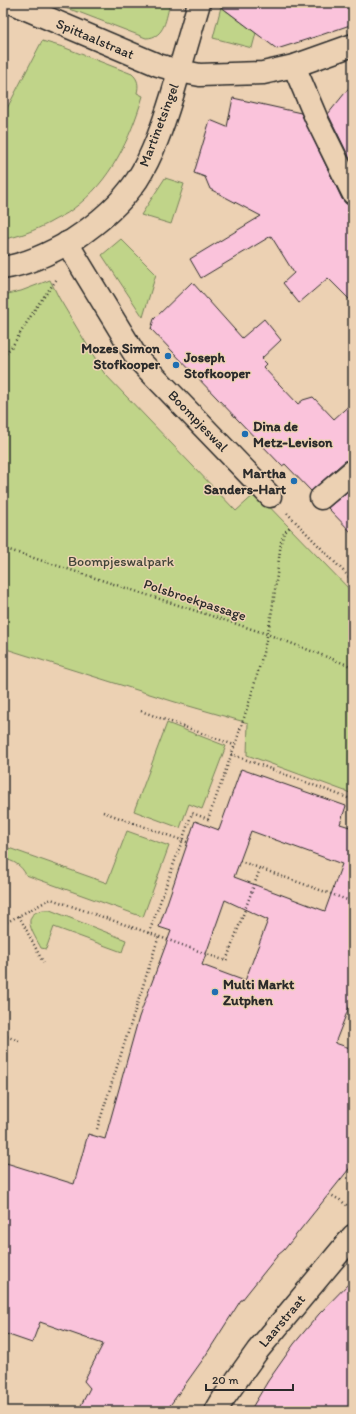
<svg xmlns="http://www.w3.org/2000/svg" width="356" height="1414" font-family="Itim,sans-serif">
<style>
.green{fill:#c0d489;stroke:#76805a}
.building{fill:#fac3db;stroke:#2b2b2b;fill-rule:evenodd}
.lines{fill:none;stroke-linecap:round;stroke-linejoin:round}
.street-casing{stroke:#2b2b2b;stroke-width:25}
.path{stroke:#2b2b2b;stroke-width:2.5;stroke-dasharray:1 3;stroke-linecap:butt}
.street{stroke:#ecd1b3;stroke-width:22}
.poi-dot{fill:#1f6fb2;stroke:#ecd1b3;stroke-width:1.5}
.labels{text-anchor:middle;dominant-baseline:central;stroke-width:3;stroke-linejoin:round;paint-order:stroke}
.street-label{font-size:14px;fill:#2b2b2b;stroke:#ecd1b3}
.poi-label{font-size:14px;font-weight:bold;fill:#2b2b2b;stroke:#ecd1b3;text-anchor:start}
.park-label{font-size:14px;fill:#414439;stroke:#ecd1b3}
</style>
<rect width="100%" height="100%" fill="#ecd1b3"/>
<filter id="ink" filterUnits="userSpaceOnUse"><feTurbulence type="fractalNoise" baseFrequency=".025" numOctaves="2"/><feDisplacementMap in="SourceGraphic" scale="8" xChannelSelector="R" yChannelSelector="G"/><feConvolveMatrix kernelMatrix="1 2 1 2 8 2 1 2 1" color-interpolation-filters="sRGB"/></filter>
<g filter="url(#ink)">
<g class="green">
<path d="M 60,3 L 170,3 C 166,18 165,38 146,38 L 81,13 L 59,6 Z"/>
<path d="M 221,7 L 256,33 L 252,48 L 213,38 Z"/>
<path d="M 42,41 L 63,47 L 132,74 C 138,79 139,85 137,93 L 143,96 C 130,139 111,181 73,209 C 66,215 57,218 49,223 C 35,230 19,237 3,239 L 3,116 Z"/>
<path d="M 165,178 L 184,184 L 171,224 L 141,215 Z"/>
<path d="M 121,239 L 156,274 L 143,317 L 102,255 Z"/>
<path d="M 50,280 L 59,298 L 104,373 L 236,511 L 256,493 L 353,593 L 353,794 L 247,755 L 248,723 L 175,702 L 3,648 L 3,295 L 21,291 Z"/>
<path d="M 167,723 L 226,746 L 202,809 L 189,804 L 180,828 L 134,811 Z"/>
<path d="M 127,831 L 169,846 L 143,917 L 26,875 C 22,866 13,860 3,859 L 3,846 L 107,883 Z"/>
<path d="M 43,910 L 50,910 L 126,940 L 122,952 L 54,927 L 46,949 L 41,948 C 34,934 19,915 43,910 Z"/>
</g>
<g class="building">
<path d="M 216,3 L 353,3 L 353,24 L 321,35 L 277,49 Z"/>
<path d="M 353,83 L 353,165 L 328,114 Z"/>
<path d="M 233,98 L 301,113 L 342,199 L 346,204 L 353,205 L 353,303 L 328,278 L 299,303 L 283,283 L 294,273 L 271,236 L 201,278 L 190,259 L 261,216 L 210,189 L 205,177 L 194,173 L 210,120 L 227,127 Z"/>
<path d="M 192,282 L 242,338 L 264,319 L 281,340 L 261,359 L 266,364 L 263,367 L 298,404 L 303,400 L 313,397 L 334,419 L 353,402 L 353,459 L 345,461 L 311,491 L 285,464 L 282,466 L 151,329 L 154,319 Z"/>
<path d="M 353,487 L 353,534 L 328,508 Z"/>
<path d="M 241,769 L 346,806 L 340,824 L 353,828 L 353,997 L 335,1043 L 353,1049 L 353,1164 L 284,1250 L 278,1255 L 242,1300 L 241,1300 L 204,1358 L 166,1411 L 78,1411 L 90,1388 L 84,1381 L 103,1344 L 40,1322 L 32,1343 L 3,1333 L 3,1162 L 74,1184 L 88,1134 L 105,1139 L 139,1017 L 171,931 L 159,927 L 195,821 L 219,830 ZM 251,831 L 342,864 L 325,911 L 234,877 ZM 225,900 L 268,920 L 245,981 L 202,965 Z"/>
<path d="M 353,1279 L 353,1411 L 250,1411 L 268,1381 L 294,1344 L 319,1314 Z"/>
</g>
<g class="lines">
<g class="street-casing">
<g id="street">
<path d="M 12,3 L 158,65 L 179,71 L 200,75 L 263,73 L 294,66 L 353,45"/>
<path d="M 294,66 L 317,120 L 353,193"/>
<path d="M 67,243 L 137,358 L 270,496"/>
<path d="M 3,268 C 28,264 51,253 73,240 C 97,224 120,205 137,180 C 153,155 163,125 172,96 C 181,65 190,34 199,3"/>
<path d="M 321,498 L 353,471"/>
<path d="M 216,1411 L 223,1399 L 258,1350 L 353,1236"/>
</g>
</g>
<g class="path">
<path d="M 3,356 L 13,345 L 37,306 L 57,279"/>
<path d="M 287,513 L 353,581"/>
<path d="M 3,548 L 267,634 L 353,667"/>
<path d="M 141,711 L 234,745"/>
<path d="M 231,754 L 353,800"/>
<path d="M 103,812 L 187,842"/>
<path d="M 240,861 L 353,902"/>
<path d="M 260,869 L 226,961 L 149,933 L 192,813 L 208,819 C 230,759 253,698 267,636 C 274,605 277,573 281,542 L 284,533 L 290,527"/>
<path d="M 19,916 L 44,964"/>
<path d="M 3,924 L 51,899 L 149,933"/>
<path d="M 3,1035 L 19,1041"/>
<path d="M 97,1129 L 159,936"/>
<path d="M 329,1194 L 340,1200 L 353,1210"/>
</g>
<use href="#street" class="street"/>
</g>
</g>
<g class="poi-dot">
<circle cx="168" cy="356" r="4"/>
<circle cx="176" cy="365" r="4"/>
<circle cx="245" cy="434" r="4"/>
<circle cx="294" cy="481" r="4"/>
<circle cx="215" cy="992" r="4"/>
</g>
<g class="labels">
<g class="street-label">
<text transform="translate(95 39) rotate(23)">Spittaalstraat</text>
<text transform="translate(159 125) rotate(-69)">Martinetsingel</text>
<text transform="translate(198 421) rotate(46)">Boompjeswal</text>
<text transform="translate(195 600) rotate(18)">Polsbroekpassage</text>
<text transform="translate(282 1321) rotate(-50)">Laarstraat</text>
</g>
<g class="poi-label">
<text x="160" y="348" text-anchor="end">Mozes Simon<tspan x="160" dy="16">Stofkooper</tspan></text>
<text x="184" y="357">Joseph<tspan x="184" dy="16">Stofkooper</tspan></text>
<text x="253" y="426">Dina de<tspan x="253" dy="16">Metz-Levison</tspan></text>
<text x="286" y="473" text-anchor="end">Martha<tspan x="286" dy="16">Sanders-Hart</tspan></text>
<text x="223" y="984">Multi Markt<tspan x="223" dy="16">Zutphen</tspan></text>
</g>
<g class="park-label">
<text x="121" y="561">Boompjeswalpark</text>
</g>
</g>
<rect width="356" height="1414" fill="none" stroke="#ecd1b3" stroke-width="16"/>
<rect x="8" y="8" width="340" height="1398" fill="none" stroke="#2b2b2b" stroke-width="1.5" filter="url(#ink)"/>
<path d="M206 1384v6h87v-6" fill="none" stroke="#2b2b2b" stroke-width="2"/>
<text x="212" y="1384" font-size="12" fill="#2b2b2b" stroke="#ecd1b3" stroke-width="3" paint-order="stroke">20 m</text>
</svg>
